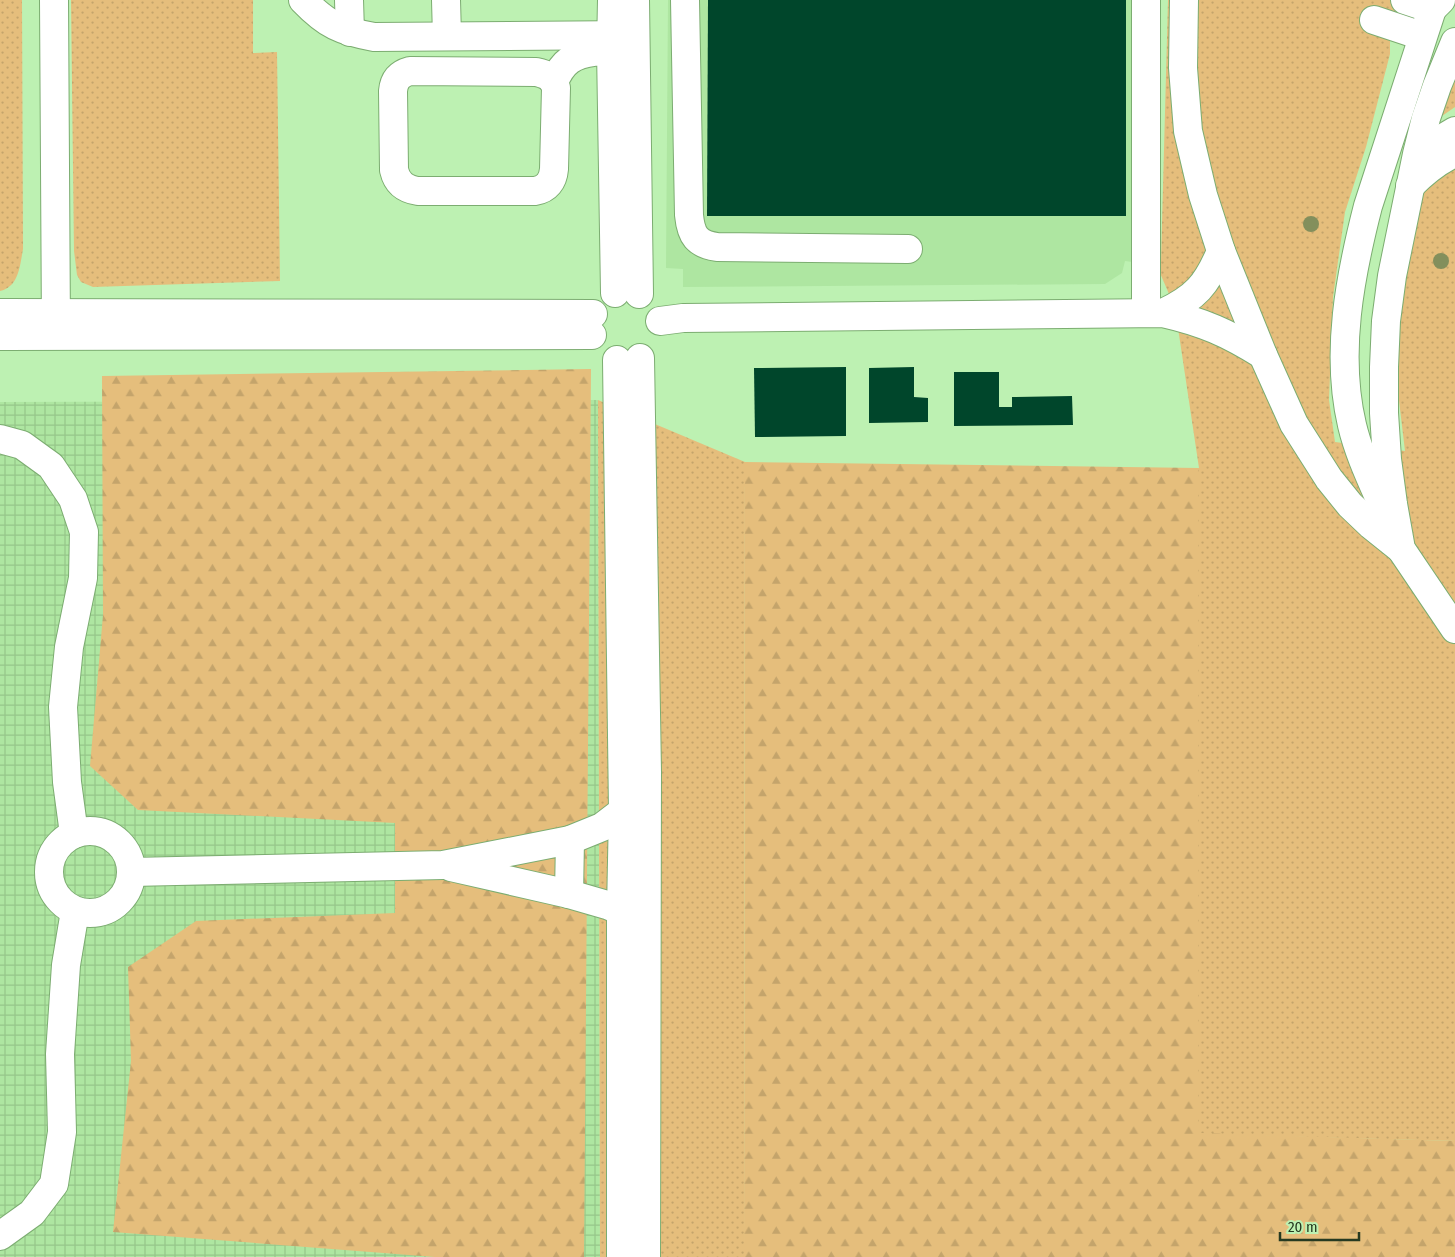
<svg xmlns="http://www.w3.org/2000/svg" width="1455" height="1257" font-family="'Fira Sans Condensed',sans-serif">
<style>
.built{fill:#aee6a1}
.industrial{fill:url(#industrial-grid)}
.grass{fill:url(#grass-dots)}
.forest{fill:url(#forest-firs)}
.building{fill:#00462b}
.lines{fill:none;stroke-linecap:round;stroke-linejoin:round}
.minor-casing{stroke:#7cad71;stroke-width:30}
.minor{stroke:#fff;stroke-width:28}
.tree{fill:#838f5c}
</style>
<defs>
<pattern id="industrial-grid" width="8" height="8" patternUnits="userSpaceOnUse" patternTransform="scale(1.25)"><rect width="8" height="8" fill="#aee6a1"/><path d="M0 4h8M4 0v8" fill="none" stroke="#96c68a"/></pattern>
<pattern id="grass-dots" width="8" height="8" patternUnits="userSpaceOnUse" patternTransform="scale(1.25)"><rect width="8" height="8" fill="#e5be7c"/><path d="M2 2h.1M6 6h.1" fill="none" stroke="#c4a46b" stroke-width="1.8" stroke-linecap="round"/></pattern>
<pattern id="forest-firs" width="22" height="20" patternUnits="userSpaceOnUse" patternTransform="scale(1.25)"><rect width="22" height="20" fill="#e5be7c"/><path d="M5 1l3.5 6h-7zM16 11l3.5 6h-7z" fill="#c4a46b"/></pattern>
</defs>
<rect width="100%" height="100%" fill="#bdf1b2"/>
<path class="built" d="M 668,0 L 1161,0 L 1161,262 L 1147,264 L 1125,261 L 1122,273 L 1105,284 L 683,287 L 683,269 L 666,268 Z"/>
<path class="industrial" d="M 598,400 L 600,1257 L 0,1257 L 0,402 Z"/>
<g class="grass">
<path d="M 0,0 L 22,0 L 23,249 C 20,265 19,287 0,291 Z"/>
<path d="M 71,0 L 253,0 L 253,53 L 277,52 L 280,281 L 93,287 L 81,282 L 77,275 L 74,251 Z"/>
<path d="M 1168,0 L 1404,0 L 1390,37 L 1390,54 L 1366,147 L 1345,212 L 1333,297 L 1329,400 L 1335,442 L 1405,451 L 1395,367 L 1405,260 L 1424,186 L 1455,165 L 1455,1141 L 1199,1134 L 1199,468 L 1175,308 L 1157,266 L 1161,262 Z"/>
<path d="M 1455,80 L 1455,107 L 1429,125 L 1452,82 Z"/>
<path d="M 598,400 L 745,462 L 744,1257 L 600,1257 Z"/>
</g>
<g class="forest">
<path d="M 591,369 L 584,1257 L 435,1257 L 113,1232 L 131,1061 L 128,967 L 196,921 L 395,913 L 395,823 L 138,810 L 90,766 L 103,615 L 102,376 Z"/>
<path d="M 745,462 L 1199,468 L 1199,1133 L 1455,1141 L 1455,1257 L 744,1257 Z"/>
</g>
<g class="building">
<path d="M 708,0 L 1126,0 L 1126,216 L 707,216 Z"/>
<path d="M 846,367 L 846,436 L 755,437 L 754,368 Z"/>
<path d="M 914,367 L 914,397 L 928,398 L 928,422 L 869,423 L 869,368 Z"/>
<path d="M 954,372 L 999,372 L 999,407 L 1012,407 L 1012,397 L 1072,396 L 1073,425 L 954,426 Z"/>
</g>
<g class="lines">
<g class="minor-casing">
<g id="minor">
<path d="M 54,0 L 56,332"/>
<path d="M 303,0 C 327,25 341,31 374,37 L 635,35"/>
<path d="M 349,0 L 350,32"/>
<path d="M 446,0 L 447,36"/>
<path d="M 612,0 L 611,49 L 615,293"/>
<path d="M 635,0 L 639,294"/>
<path d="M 685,0 L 689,215 C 691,236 697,244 717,247 L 908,249"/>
<path d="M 1146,0 L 1146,313"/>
<path d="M 1184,0 L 1183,68 L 1188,131 L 1203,195 L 1221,251 L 1263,355 L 1294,424 L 1329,479 L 1350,505 L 1371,525 L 1401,549"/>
<path d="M 1405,0 L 1432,9 L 1441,0"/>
<path d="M 1374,20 L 1422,36"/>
<path d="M 1455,42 L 1437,86 L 1426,118 L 1417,154 L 1392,276 L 1386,321 L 1384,367 L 1384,413 L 1387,459 L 1393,504 L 1401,549 L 1455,629"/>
<path d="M 410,71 L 536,72 C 546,74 553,77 556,88 L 554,169 C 553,181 547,189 535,191 L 418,191 C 405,189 397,183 394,170 L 393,91 C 394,80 399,74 410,71 Z"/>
<path d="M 554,82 C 563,61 573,55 594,52 C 603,50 610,49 619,49"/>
<path d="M 1418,153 L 1455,131"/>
<path d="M 1410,186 C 1424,172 1437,161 1455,153"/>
<path d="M 0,313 L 593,314"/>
<path d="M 1163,313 C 1195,298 1207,285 1221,251"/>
<path d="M 660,321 L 683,318 L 1163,313 C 1203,322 1228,333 1263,355"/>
<path d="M 0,336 L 592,335"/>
<path d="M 640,358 L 647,772 L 646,1257"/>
<path d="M 617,360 L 623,811 L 621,911 L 621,1257"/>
<path d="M 0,439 L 22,445 L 51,466 L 73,499 L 84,532 L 83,578 L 69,647 L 63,707 L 67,782 L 74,834"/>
<path d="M 1385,511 C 1373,483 1359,455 1352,425 C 1335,353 1350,276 1368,206 L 1435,0"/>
<circle cx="90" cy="872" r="41"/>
<path d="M 451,867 L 569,894 L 607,905 L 621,911"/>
<path d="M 131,872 L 443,865 L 570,840 L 602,827 L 623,811"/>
<path d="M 569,894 L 570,840"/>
<path d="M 0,1236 L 32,1213 L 54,1184 L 62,1132 L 60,1054 L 66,965 L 75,911"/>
</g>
</g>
<use href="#minor" class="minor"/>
</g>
<g class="tree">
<circle cx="1311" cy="224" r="8"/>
<circle cx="1441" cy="261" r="8"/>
</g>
<path d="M1280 1232v8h79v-8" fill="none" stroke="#263a21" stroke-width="2.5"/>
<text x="1288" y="1232" font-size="15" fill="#263a21" stroke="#bdf1b2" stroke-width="4" paint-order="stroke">20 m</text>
</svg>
